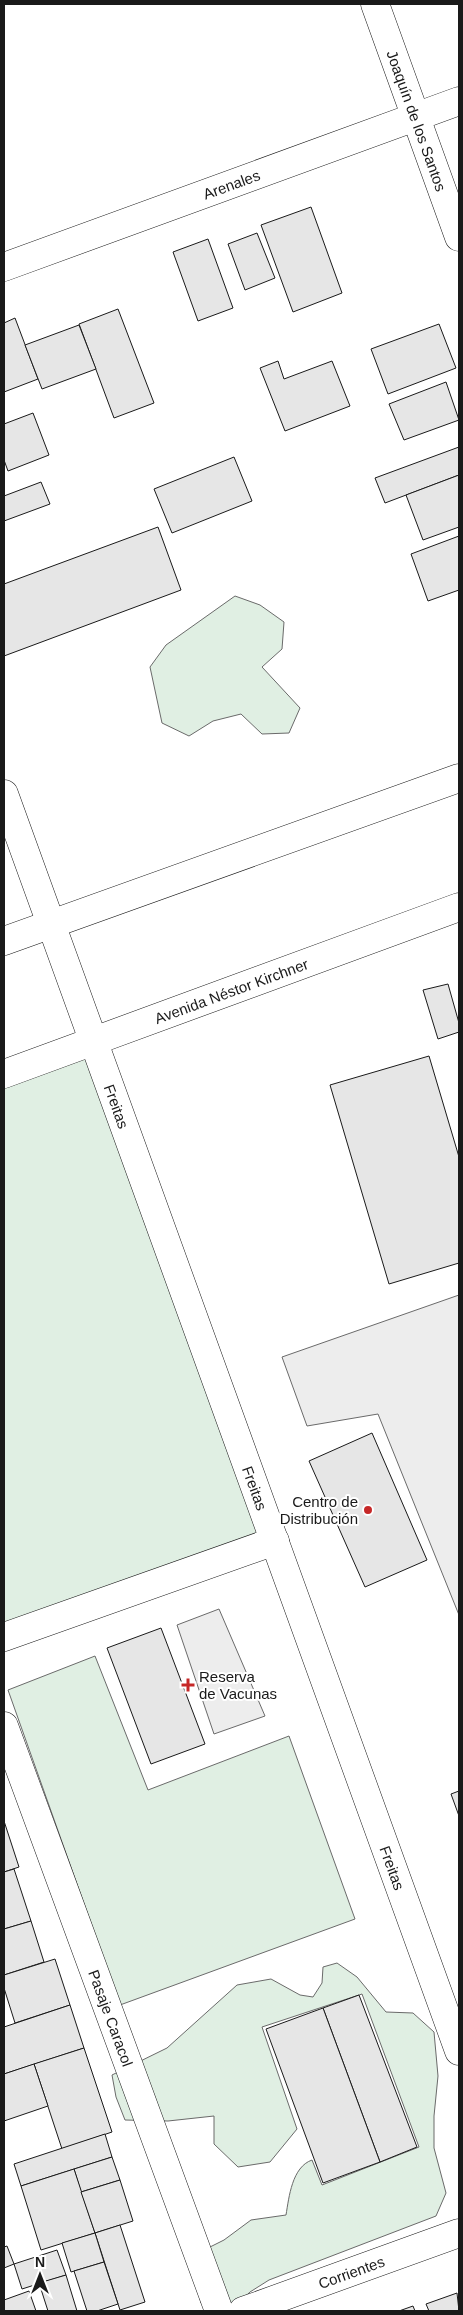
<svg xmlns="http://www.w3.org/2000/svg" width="463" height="2315" font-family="Arial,sans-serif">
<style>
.green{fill:#e0efe3;stroke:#6a6a6a}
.parking{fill:#ededed;stroke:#6a6a6a}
.building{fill:#e6e6e6;stroke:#1a1a1a}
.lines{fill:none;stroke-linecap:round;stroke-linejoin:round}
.street-casing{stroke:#1a1a1a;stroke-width:29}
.secondary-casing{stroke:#1a1a1a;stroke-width:29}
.street{stroke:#fff;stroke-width:28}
.secondary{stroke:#fff;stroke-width:28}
.poi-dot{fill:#c62828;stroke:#fff;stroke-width:2}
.labels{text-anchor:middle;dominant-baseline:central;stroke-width:4;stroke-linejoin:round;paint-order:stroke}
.street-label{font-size:15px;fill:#1a1a1a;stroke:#fff}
.poi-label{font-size:15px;fill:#1a1a1a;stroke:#fff;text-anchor:end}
</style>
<rect width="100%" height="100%" fill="#fff"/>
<g class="green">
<path d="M 235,596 L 260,605 L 284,622 L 282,649 L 262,667 L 300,708 L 289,733 L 262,734 L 241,714 L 213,721 L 189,736 L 162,723 L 150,667 L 166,645 Z"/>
<path d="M 87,1053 L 260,1535 L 4,1626 L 4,1083 Z"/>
<path d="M 95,1656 L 148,1790 L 289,1736 L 355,1919 L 120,2005 L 8,1690 Z"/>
<path d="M 337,1963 L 357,1977 L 386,2012 L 413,2013 L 434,2032 L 438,2076 L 434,2116 L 434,2148 L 446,2193 L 436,2216 L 269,2280 L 250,2292 L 234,2307 L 210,2311 L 201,2303 L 194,2269 L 206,2249 L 224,2240 L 251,2220 L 286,2215 C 289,2197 292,2167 312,2160 L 322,2185 L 419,2147 L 362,1994 L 262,2027 L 297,2129 L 270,2162 L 238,2167 L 214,2144 L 214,2116 L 168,2121 L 125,2120 L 116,2097 L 112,2075 L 167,2048 L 237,1985 L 271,1979 L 300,1995 L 313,1997 L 322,1983 L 323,1967 Z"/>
</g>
<g class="parking">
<path d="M 459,1295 L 459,1615 L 378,1414 L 307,1426 L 282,1357 Z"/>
<path d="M 219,1609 L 265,1716 L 214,1734 L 177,1625 Z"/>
</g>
<g class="building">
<path d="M 311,207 L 342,293 L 293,312 L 261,225 Z"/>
<path d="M 257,233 L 275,278 L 245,290 L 228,244 Z"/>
<path d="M 208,239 L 233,308 L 198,321 L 173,252 Z"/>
<path d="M 118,309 L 154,403 L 114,418 L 79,324 Z"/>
<path d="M 15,318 L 38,379 L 4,392 L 4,323 Z"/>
<path d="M 439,324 L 456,368 L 388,394 L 371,349 Z"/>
<path d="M 79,325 L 96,369 L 42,389 L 25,345 Z"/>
<path d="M 278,361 L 284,379 L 332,361 L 350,406 L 285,431 L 260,368 Z"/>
<path d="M 446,382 L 459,420 L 404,440 L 389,404 Z"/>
<path d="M 33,413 L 49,455 L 8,471 L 4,460 L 4,424 Z"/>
<path d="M 459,447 L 459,475 L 385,503 L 375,478 Z"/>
<path d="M 234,457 L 252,501 L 172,533 L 154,489 Z"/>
<path d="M 459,475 L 459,527 L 423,540 L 406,495 Z"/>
<path d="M 41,482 L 50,504 L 4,521 L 4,496 Z"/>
<path d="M 158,527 L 181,590 L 4,656 L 4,584 Z"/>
<path d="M 459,536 L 459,590 L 428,601 L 411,554 Z"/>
<path d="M 448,984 L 459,1023 L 459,1032 L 438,1039 L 423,990 Z"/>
<path d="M 429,1056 L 459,1157 L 459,1263 L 389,1284 L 330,1085 Z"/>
<path d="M 372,1433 L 427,1560 L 365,1587 L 309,1461 Z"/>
<path d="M 161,1628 L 205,1744 L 151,1764 L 107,1648 Z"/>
<path d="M 459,1791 L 459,1816 L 451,1794 Z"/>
<path d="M 4,1821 L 19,1867 L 4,1872 Z"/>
<path d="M 14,1869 L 31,1921 L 4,1929 L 4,1872 Z"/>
<path d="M 31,1921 L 44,1962 L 4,1975 L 4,1929 Z"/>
<path d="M 55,1959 L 70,2005 L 15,2023 L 4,1988 L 4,1975 Z"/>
<path d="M 359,1995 L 417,2147 L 380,2162 L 323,2008 Z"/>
<path d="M 70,2005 L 84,2048 L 4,2074 L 4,2027 Z"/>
<path d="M 323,2008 L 380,2162 L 323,2183 L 266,2029 Z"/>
<path d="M 84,2048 L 112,2132 L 62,2149 L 34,2064 Z"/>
<path d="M 34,2064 L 48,2106 L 4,2121 L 4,2074 Z"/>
<path d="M 105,2134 L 112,2157 L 21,2186 L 14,2164 Z"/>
<path d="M 112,2157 L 120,2180 L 81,2192 L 74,2169 Z"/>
<path d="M 74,2169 L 95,2233 L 41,2250 L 21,2186 Z"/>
<path d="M 120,2180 L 133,2221 L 95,2233 L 81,2192 Z"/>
<path d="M 120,2225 L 145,2302 L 120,2310 L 95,2233 Z"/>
<path d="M 95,2233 L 104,2262 L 71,2272 L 62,2243 Z"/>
<path d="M 7,2246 L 14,2264 L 4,2268 L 4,2247 Z"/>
<path d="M 57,2250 L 66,2275 L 22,2289 L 14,2264 Z"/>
<path d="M 104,2262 L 118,2304 L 97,2311 L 87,2311 L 74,2271 Z"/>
<path d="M 66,2275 L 77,2311 L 48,2311 L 39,2283 Z"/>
<path d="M 29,2291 L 36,2311 L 4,2311 L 4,2300 Z"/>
<path d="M 457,2293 L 459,2311 L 429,2311 L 426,2304 Z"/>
<path d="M 413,2306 L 415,2311 L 399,2311 Z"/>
</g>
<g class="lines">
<g class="street-casing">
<g id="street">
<path id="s1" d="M 375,4 L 459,237"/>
<path id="s2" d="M 4,267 L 459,101"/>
<path id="s3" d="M 4,794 L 459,2051"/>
<path d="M 4,1637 L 275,1541"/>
<path id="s4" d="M 4,1726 L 219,2311"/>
<path id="s5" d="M 243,2311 L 459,2233"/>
</g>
</g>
<g class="secondary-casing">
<g id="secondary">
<path d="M 4,941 L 459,778"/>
<path id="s6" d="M 4,1074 L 459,907"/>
</g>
</g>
<use href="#street" class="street"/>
<use href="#secondary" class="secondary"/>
</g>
<g class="poi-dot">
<circle cx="368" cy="1510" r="5"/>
<path d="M185.5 1677.5h5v5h5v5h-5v5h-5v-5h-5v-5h5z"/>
</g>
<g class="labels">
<g class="street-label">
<text stroke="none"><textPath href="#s1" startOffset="124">Joaquín de los Santos</textPath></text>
<text stroke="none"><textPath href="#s2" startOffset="242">Arenales</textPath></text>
<text stroke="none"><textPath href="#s6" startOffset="242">Avenida Néstor Kirchner</textPath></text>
<text stroke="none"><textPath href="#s3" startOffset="332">Freitas</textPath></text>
<text stroke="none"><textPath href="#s3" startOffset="738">Freitas</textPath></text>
<text stroke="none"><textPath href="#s3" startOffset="1142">Freitas</textPath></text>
<text stroke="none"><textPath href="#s4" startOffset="311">Pasaje Caracol</textPath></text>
<text stroke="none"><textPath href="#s5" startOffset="115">Corrientes</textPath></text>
</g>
<g class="poi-label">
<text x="358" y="1501">Centro de<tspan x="358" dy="17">Distribución</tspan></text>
<text x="199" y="1676" text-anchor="start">Reserva<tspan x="199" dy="17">de Vacunas</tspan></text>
</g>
</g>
<rect width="463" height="2315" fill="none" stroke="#1a1a1a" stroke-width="10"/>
<g transform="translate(40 2275)" stroke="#ffffff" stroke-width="4" paint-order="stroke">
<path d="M0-4L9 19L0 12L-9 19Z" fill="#1a1a1a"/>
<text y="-8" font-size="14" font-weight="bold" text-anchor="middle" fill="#1a1a1a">N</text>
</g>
</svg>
